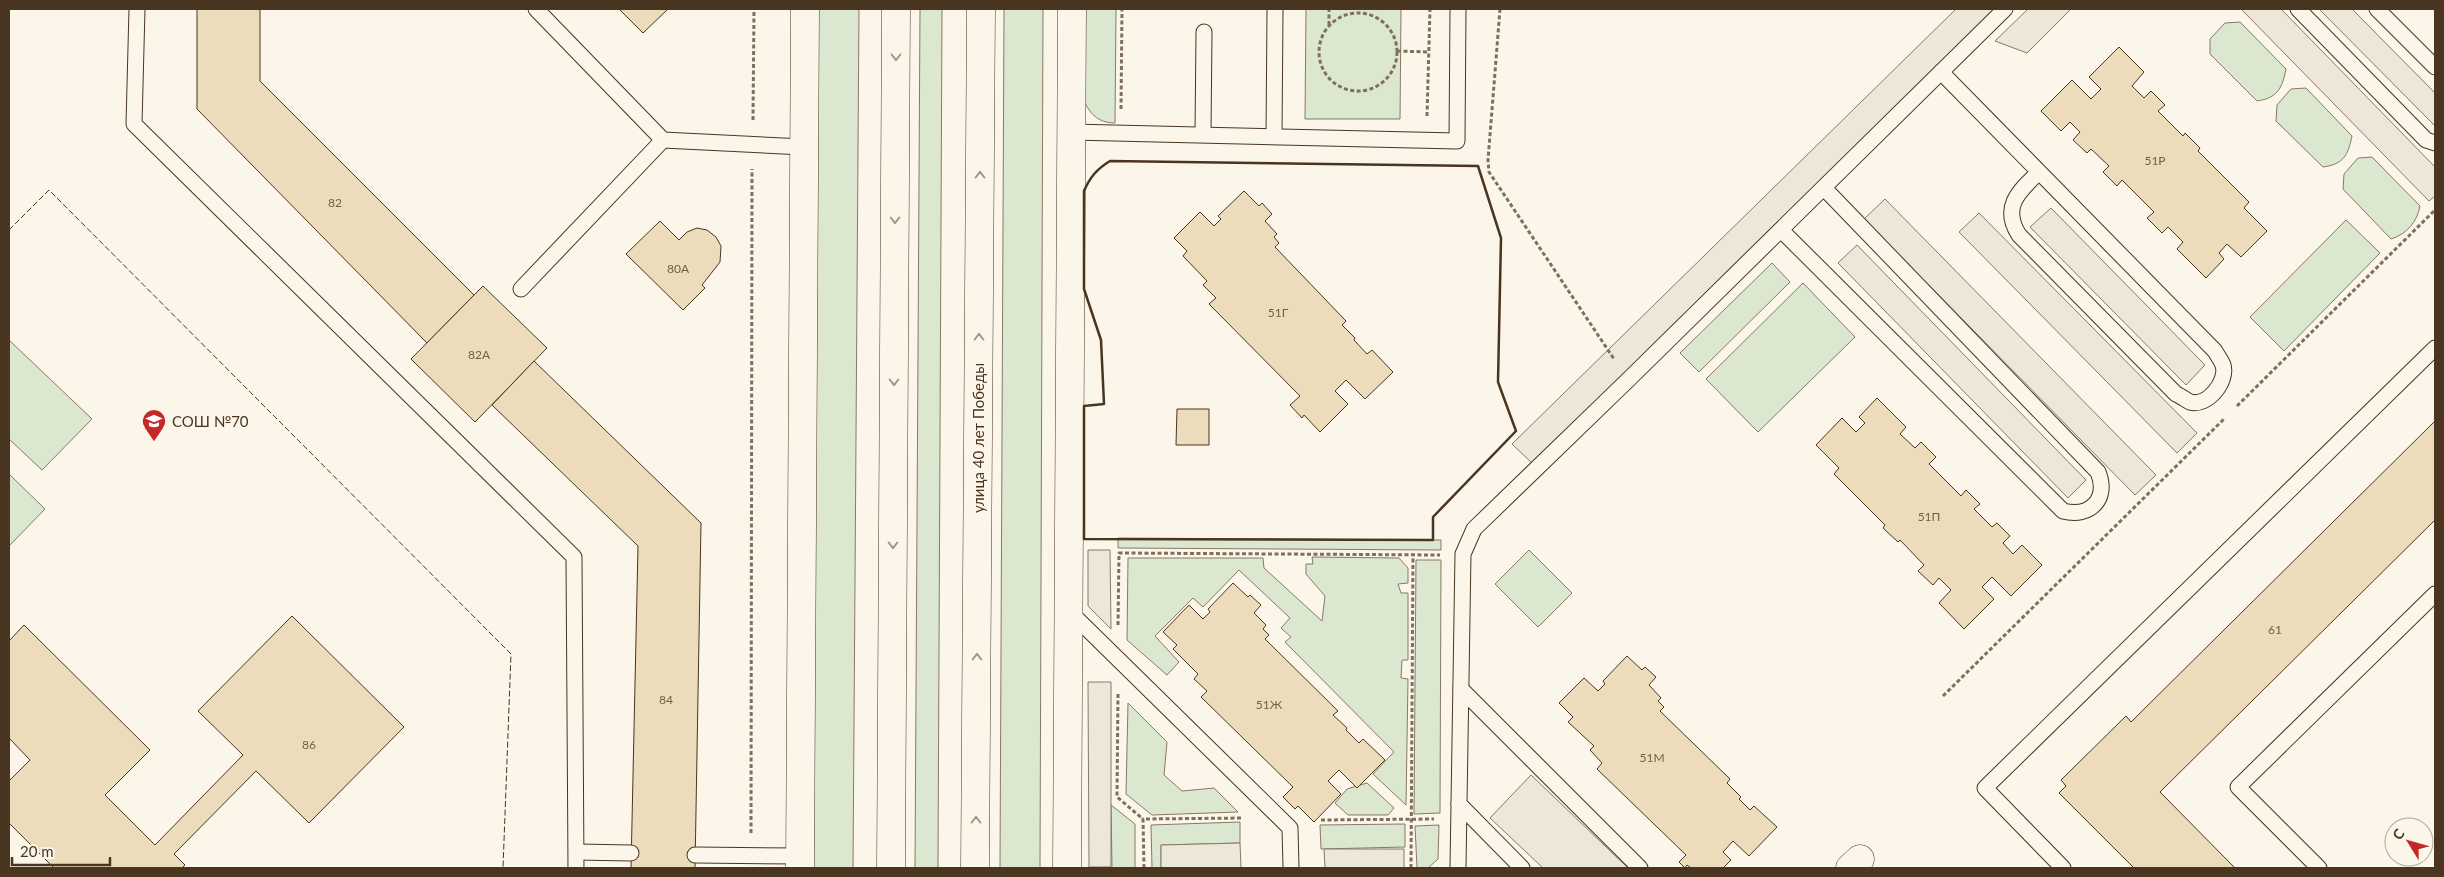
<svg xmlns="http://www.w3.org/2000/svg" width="2444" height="877" font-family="Lato,sans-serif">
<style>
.green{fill:#dce7d0;stroke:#887966}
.parking{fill:#ede7d9;stroke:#887966}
.building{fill:#ecdcbc;stroke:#4a3520}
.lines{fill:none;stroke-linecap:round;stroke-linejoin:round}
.lane-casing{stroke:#4a3520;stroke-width:17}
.street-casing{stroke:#4a3520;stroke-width:29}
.primary-casing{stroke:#4a3520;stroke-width:29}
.path{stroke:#7f6f5c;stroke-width:3;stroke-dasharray:4 2.5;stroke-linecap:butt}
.lane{stroke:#fbf6e9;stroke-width:15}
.street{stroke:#fbf6e9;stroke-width:28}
.primary{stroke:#fbf6e9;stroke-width:28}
.fence{stroke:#4a3520;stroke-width:1;stroke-dasharray:6 2.5;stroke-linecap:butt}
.wall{stroke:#4a3520;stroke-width:2.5}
.oneway{stroke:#a29684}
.labels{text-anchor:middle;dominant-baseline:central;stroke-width:4;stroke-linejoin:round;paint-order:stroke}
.number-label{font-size:12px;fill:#725f47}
.poi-label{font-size:15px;fill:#4a3520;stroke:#fbf6e9;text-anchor:start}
.street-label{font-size:15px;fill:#4a3520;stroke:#fbf6e9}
</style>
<rect width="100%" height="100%" fill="#fbf6e9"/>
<g class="green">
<path d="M 817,9 L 859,9 L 853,868 L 811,868 Z"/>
<path d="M 920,9 L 942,9 L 938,868 L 915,868 Z"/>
<path d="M 1004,9 L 1043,9 L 1040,868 L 1000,868 Z"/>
<path d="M 1083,9 L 1116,9 L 1115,123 C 1098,123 1088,113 1083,97 Z"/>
<path d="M 1306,9 L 1401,9 L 1400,119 L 1305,119 Z"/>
<path d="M 2240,22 L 2286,69 C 2282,89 2277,98 2257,101 L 2210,54 L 2210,39 L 2225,23 Z"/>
<path d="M 2306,88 L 2352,136 C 2348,155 2344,164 2323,167 L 2276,121 L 2277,105 L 2291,89 Z"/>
<path d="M 2372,157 L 2420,206 C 2417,222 2407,234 2391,239 L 2343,189 L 2344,174 L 2358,158 Z"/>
<path d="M 2346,220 L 2380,253 L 2284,351 L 2250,317 Z"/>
<path d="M 1772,263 L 1790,282 L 1699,372 L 1680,353 Z"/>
<path d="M 1803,283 L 1855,337 L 1758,432 L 1706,379 Z"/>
<path d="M 9,340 L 92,419 L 42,470 L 9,439 Z"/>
<path d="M 9,474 L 45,509 L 9,546 Z"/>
<path d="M 1118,538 L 1441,540 L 1441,550 L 1118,548 Z"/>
<path d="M 1529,550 L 1572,593 L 1538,627 L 1495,584 Z"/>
<path d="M 1312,557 L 1399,558 L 1408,568 L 1408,583 L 1398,584 L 1401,593 L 1408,593 L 1408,660 L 1402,660 L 1401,678 L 1408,679 L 1406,805 L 1373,774 L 1394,752 L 1285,642 L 1291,637 L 1281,628 L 1290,618 L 1239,570 L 1203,607 L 1193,598 L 1155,636 L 1179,662 L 1167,675 L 1127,640 L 1128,558 L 1263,558 L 1264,568 L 1322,621 L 1325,596 L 1306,574 L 1306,564 L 1313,564 Z"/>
<path d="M 1416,560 L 1441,560 L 1440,813 L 1414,814 Z"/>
<path d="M 1128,703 L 1167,742 L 1164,775 L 1182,791 L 1214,788 L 1238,812 L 1152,815 L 1126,794 Z"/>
<path d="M 1367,783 L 1394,808 L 1388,815 L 1348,815 L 1335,803 L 1347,789 Z"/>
<path d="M 1111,805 L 1135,824 L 1135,868 L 1112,868 Z"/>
<path d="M 1240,822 L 1240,843 L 1161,845 L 1161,868 L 1152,868 L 1151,825 Z"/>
<path d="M 1405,824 L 1405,847 L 1321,849 L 1320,825 Z"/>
<path d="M 1439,825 L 1438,859 L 1428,868 L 1417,868 L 1415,826 Z"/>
</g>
<g class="parking">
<path d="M 1956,9 L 1995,9 L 1532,463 L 1512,444 Z"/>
<path d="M 2028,9 L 2071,9 L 2027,53 L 1995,41 Z"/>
<path d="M 2241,9 L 2281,9 L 2435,167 L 2435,196 L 2429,201 Z"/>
<path d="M 2319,9 L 2352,9 L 2435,93 L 2435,126 Z"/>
<path d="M 1885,199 L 2156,475 L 2135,495 L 1864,219 Z"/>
<path d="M 2051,208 L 2205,365 L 2186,385 L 2030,227 Z"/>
<path d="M 1979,213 L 2197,433 L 2177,453 L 1959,232 Z"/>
<path d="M 1857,245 L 2086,480 L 2068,498 L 1838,263 Z"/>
<path d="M 1088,550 L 1110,550 L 1111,629 L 1088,606 Z"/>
<path d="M 1088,682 L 1111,682 L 1111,867 L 1089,867 Z"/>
<path d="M 1531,775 L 1628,868 L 1543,868 L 1490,818 Z"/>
<path d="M 1240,843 L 1241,868 L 1161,868 L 1161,845 Z"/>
<path d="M 1324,849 L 1404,849 L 1404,868 L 1325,868 Z"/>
</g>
<g class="building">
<path d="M 197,9 L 260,9 L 260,81 L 474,295 L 427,343 L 197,109 Z"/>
<path d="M 619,9 L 668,9 L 643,33 Z"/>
<path d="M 2119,47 L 2144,72 L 2132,86 L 2144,98 L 2151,91 L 2165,105 L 2158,111 L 2183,136 L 2185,133 L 2200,148 L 2198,151 L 2249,202 L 2244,208 L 2267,231 L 2241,257 L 2227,244 L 2219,253 L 2224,259 L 2206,278 L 2177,249 L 2183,242 L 2168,227 L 2162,233 L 2147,218 L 2154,212 L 2122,180 L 2117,186 L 2103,172 L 2109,166 L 2091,149 L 2087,153 L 2073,140 L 2080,132 L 2070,122 L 2061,131 L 2041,111 L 2072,80 L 2091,99 L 2101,89 L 2089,77 Z"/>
<path d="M 1244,191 L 1259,206 L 1262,203 L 1272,214 L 1265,221 L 1277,234 L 1274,237 L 1279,243 L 1275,247 L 1346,321 L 1342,325 L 1355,338 L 1354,340 L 1367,354 L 1372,350 L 1393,372 L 1365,399 L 1346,380 L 1335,391 L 1348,404 L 1320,432 L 1304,415 L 1302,418 L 1290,405 L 1300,396 L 1209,304 L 1216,298 L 1203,285 L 1207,281 L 1183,256 L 1187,251 L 1174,238 L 1200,212 L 1214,226 L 1221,219 L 1218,216 Z"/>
<path d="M 660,221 L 679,240 L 687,232 L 697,228 L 707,230 L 716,237 L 721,246 L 720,262 L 702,285 L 705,288 L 683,310 L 626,254 Z"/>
<path d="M 483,286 L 547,348 L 475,422 L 411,359 Z"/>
<path d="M 534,361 L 701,523 L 695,868 L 631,868 L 638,546 L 492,405 Z"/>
<path d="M 1877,398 L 1906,427 L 1900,434 L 1915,448 L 1921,442 L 1936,457 L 1929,464 L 1961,496 L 1966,490 L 1980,504 L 1974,509 L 1992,527 L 1997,523 L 2010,536 L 2003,543 L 2013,554 L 2022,545 L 2042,565 L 2011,596 L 1992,577 L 1982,587 L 1994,599 L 1964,629 L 1939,603 L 1951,590 L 1939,578 L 1933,585 L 1918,571 L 1924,565 L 1900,540 L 1898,542 L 1883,528 L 1885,525 L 1834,474 L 1839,468 L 1816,445 L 1842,418 L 1856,432 L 1865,423 L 1859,417 Z"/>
<path d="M 1177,409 L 1209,409 L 1209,445 L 1176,445 Z"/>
<path d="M 2435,421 L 2435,520 L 2160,792 L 2235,868 L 2134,868 L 2059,793 L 2066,786 L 2061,780 L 2126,716 L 2131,722 Z"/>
<path d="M 1233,583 L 1248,597 L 1250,595 L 1261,605 L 1254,613 L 1266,625 L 1263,629 L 1269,635 L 1265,639 L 1338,711 L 1333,715 L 1347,728 L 1346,730 L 1359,743 L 1363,739 L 1385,760 L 1357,788 L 1339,770 L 1328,781 L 1341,794 L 1314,822 L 1298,806 L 1295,809 L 1283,797 L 1293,787 L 1201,697 L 1207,691 L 1194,679 L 1198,674 L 1173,649 L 1177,645 L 1163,632 L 1189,605 L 1203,619 L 1210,612 L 1208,609 Z"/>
<path d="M 292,616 L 404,727 L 309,823 L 256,771 L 174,854 L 185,865 L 182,868 L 54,868 L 9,823 L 9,781 L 30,760 L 9,738 L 9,641 L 24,625 L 150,750 L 105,795 L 155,845 L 243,755 L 198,711 Z"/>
<path d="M 1627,656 L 1642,670 L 1645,667 L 1656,677 L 1649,685 L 1661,698 L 1658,701 L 1664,707 L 1660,711 L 1730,779 L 1727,783 L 1741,797 L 1739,799 L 1750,810 L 1754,806 L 1777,827 L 1749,856 L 1733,841 L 1723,852 L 1731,860 L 1723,868 L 1691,868 L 1687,865 L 1685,868 L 1679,862 L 1686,855 L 1597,769 L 1602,763 L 1590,750 L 1594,746 L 1568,722 L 1573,717 L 1559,703 L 1584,678 L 1598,691 L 1605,684 L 1603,681 Z"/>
</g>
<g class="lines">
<g class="lane-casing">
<g id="lane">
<path d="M 137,9 L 134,124 L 574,557 L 576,868"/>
<path d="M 536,9 L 663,140 L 804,147"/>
<path d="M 2298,9 L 2426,140 L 2435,143"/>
<path d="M 2377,9 L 2435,67"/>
<path d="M 1941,72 L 2215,351 C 2217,355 2221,360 2223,365 C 2228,381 2208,407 2190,402 C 2186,400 2181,396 2176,394 L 2019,235 C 2001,207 2019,191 2039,172"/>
<path d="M 1071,132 L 1457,141 L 1458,9"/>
<path d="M 1203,134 L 1204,32"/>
<path d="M 1274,136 L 1275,9"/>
<path d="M 1781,230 L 2063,511 C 2090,518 2109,499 2098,472 L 1824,188"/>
<path d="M 521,289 L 663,140"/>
<path d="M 1068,610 L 1290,828 L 1291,868"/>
<path d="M 1461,689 L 1640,868"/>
<path d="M 577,852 L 631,853"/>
<path d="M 695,855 L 800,856"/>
<path d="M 1458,868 L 1459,804"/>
<path d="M 1522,868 L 1459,804 L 1463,554 L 1474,529 L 1628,380 L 2005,9"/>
<path d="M 2063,868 L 1985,788 L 2435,348"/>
<path d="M 2319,868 L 2238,787 L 2435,594"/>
</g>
</g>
<g class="street-casing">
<g id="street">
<path d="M 800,868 L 805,9"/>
<path d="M 1067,868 L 1072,9"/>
<path d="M 1850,868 L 1860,859"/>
</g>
</g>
<g class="primary-casing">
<g id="primary">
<path d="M 891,868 L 896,9"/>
<path d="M 975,868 L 981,9"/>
</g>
</g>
<g class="path">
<path d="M 1500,9 L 1488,160 L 1489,172 L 1614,359"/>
<circle cx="1358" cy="52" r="39"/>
<path d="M 1329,25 L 1329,9"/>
<path d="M 1397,51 L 1429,52"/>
<path d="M 1121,109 L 1122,9"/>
<path d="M 1427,116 L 1430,9"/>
<path d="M 753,120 L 754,9"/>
<path d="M 2237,406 L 2435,210"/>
<path d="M 1118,625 L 1119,553 L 1440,555"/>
<path d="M 1118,694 L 1117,797 L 1143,819"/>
<path d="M 1943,696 L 2224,419"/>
<path d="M 1321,820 L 1434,819"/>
<path d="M 751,833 L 752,169"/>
<path d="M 1144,868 L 1143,819 L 1243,818"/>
<path d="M 1411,868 L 1413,554"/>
</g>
<use href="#lane" class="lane"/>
<use href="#street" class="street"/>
<use href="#primary" class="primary"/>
<path class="fence" d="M 9,230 L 49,190 L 511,654 L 503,868"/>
<path class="wall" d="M 1110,161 L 1478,166 L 1501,238 L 1498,382 L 1516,431 L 1433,517 L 1433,540 L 1084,539 L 1084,406 L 1104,404 L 1101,340 L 1084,289 L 1084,191 C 1090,177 1097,169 1110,161 Z"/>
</g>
<defs><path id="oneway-chevron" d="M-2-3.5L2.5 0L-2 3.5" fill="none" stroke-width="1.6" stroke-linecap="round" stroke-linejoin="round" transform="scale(1.25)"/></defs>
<g class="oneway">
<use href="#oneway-chevron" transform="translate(896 57) rotate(90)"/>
<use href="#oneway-chevron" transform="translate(980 175) rotate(-90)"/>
<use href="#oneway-chevron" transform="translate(895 220) rotate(90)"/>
<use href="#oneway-chevron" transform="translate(979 337) rotate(-90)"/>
<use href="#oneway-chevron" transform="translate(894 382) rotate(90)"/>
<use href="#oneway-chevron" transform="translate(893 545) rotate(90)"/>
<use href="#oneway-chevron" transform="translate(977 657) rotate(-90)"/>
<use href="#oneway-chevron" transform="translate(976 820) rotate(-90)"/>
</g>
<defs>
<g id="school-pin" transform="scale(1.25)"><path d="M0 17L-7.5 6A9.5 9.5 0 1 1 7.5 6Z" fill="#c62828" stroke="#fbf6e9"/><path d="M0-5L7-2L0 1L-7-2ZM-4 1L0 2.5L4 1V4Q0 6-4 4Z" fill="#fff"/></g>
</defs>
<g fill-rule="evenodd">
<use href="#school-pin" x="154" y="421"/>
</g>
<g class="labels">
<g class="number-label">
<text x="2155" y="160">51Р</text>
<text x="335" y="202">82</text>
<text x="678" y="268">80А</text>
<text x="1278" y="312">51Г</text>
<text x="479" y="354">82А</text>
<text x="1929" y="516">51П</text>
<text x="2275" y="629">61</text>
<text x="666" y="699">84</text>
<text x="1269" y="704">51Ж</text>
<text x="309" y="744">86</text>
<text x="1652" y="757">51М</text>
</g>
<g class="poi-label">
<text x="172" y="421">СОШ №70</text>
</g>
<g class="street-label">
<text transform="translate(978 438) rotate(-90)">улица 40 лет Победы</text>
</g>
</g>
<rect width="2444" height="877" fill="none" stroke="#4a3520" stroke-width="20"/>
<g transform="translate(2409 842) rotate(307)"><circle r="24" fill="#fbf6e9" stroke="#b4a999"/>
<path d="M0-4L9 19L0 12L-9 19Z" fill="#c62828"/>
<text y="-8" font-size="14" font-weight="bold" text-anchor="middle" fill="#4a3520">С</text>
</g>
<path d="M12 857v8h98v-8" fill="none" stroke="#4a3520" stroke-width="2.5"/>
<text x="20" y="857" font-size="15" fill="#4a3520" stroke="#fbf6e9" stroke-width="4" paint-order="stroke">20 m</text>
</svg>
